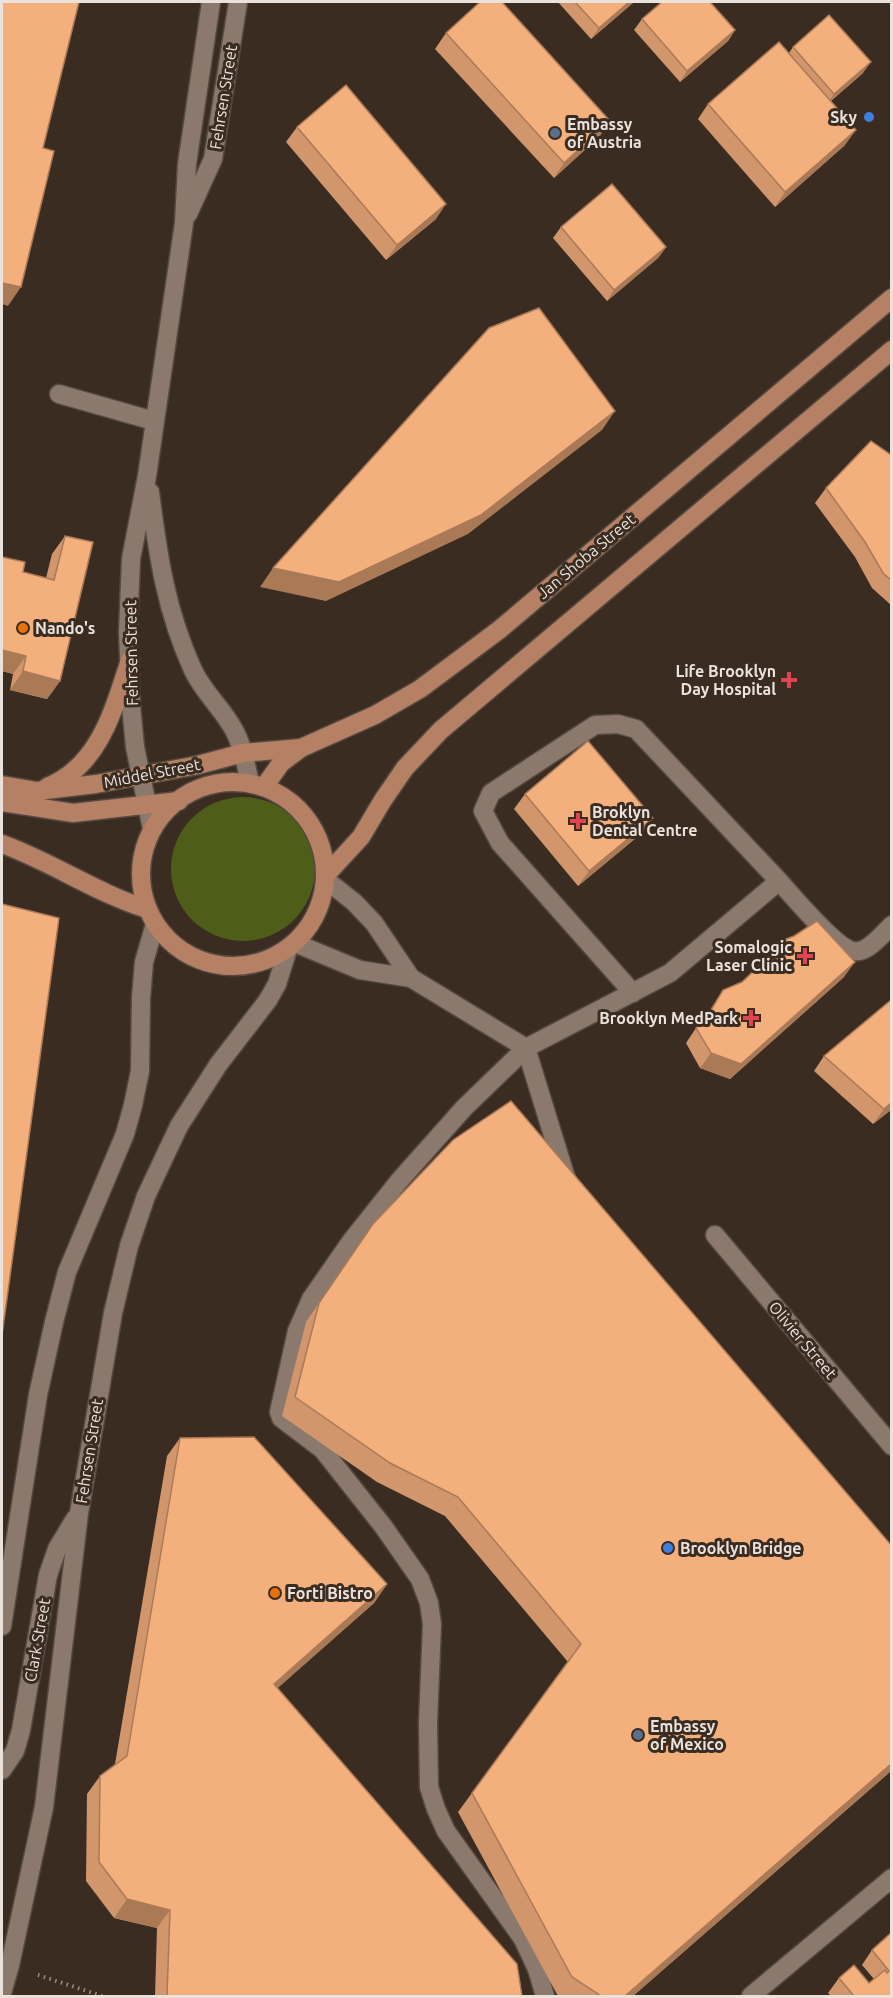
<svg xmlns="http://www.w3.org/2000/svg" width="893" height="1998" font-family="Ubuntu,sans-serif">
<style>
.green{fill:#4e5e19}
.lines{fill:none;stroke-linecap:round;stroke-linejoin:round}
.minor-casing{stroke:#564a40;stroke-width:21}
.major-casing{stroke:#564a40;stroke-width:21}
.path{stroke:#9a8f86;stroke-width:4;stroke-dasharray:1.5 4.5;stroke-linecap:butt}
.minor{stroke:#8b796d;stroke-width:18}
.major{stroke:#b58063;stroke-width:18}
.wall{fill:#d1966b}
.shaded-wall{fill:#aa7a57}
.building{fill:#f3af7c;stroke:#aa7a57;stroke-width:1.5}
.shop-dot{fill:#3f7fe0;stroke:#3a2c21;stroke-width:2}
.service-dot{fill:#5c6f8a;stroke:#3a2c21;stroke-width:2}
.food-dot{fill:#e8710a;stroke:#3a2c21;stroke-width:2}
.health-dot{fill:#e0444e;stroke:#3a2c21;stroke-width:2}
.labels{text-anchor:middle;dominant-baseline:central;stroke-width:6;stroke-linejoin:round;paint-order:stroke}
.street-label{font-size:16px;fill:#ebe2db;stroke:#3a2c21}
.poi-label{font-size:16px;font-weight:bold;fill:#ebe2db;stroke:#3a2c21;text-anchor:start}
</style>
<rect width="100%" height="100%" fill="#3a2c21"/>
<circle class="green" cx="243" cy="869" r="72"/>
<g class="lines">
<g class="minor-casing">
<g id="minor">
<path d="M 188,214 L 213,159 L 238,2"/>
<path d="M 59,394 L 154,421"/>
<path d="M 150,492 C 158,556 166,611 193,670 C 203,692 223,709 234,730 C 243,746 246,766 250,783"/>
<path d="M 152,829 L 135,747 L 131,705 L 128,632 L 131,559 L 147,476 L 184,223 L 187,164 L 211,2"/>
<path d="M 326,880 L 354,902 L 374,923 L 411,978"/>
<path d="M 779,881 C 792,895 841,955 859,951 C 871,949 883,933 892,925"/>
<path d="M 295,943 L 360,970 L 411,978 L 526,1048"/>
<path d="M 526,1048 L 567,1181"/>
<path d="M 715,1235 L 892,1446"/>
<path d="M 2,1626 L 38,1395 L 54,1322 L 67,1272 L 125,1134 L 133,1105 L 140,1071 L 141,998 L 144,962 L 155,924"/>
<path d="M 2,1770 L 15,1751 L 21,1730 L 48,1575 L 57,1549 L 75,1519"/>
<path d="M 2,1993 L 10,1965 L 44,1807 L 79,1513 L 113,1313 L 129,1246 L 146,1196 L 179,1126 L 218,1065 L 268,1000 L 277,984 L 288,949"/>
<path d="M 545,1996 L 537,1969 L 523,1939 L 446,1831 L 436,1809 L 429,1787 L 428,1723 L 432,1624 L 429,1603 L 420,1579 L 383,1526 L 322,1449 L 281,1418 L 279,1412 L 297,1331 L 311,1299 L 352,1240 L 399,1181 L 464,1108 L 526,1048 L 670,973 L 779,881 L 636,729 L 618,724 L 595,725 L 491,793 L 483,811 L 500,843 L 633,993"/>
<path d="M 751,1996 L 892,1878"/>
</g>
</g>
<g class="major-casing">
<g id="major">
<circle cx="233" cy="874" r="92"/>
<path d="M 2,785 L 37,791 L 96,784 L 198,765 L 243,753 L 301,748"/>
<path d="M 47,787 C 100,766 114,708 130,660"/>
<path d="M 264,787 L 281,763 L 301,748 L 375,715 L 420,689 L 499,630 L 892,298"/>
<path d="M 2,802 L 73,813 L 179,801"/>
<path d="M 2,844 C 52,862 96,893 147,909"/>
<path d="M 326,875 L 361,837 L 383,800 L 405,768 L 441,730 L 892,350"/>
</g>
</g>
<path class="path" d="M 38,1975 L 102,1996"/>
<use href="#minor" class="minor"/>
<use href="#major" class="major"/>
</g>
<g class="wall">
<path d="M 558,2 L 634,2 L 591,39 Z"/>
<path d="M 642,19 L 735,30 L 728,41 L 680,82 L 634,30 Z"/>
<path d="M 446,33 L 600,136 L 554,178 L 435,49 Z"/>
<path d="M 793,47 L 863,73 L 831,101 L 845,145 L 775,207 L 698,119 L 708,104 L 789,53 Z"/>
<path d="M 297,127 L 436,219 L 386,260 L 286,142 Z"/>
<path d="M 561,227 L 666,247 L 658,258 L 607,301 L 553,238 Z"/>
<path d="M 891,455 L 891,605 L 872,588 L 855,557 L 815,503 L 826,488 Z"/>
<path d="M 65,536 L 60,681 L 47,699 L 10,690 L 13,674 L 2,671 L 2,557 L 23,572 L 46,578 L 52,554 Z"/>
<path d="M 525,794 L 642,833 L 578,886 L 514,809 Z"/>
<path d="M 844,977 L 730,1079 L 700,1068 L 686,1043 L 696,1028 L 703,1021 L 723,990 Z"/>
<path d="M 824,1056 L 891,1110 L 873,1124 L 814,1071 Z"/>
<path d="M 373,1224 L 891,1771 L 633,1996 L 558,1996 L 458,1812 L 568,1662 L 445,1516 L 377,1482 L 282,1416 L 306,1322 Z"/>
<path d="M 180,1438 L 387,1584 L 374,1603 L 277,1688 L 522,1996 L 155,1996 L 157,1928 L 114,1918 L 86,1881 L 87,1794 L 100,1776 L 115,1764 L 167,1456 Z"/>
<path d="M 891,1933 L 891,1996 L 831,1996 L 828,1993 L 839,1978 L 869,1983 L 874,1979 L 862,1965 L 872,1950 Z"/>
</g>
<g class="shaded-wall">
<path d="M 629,2 L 634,2 L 591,39 L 599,28 Z"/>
<path d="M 735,30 L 728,41 L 680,82 L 687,71 Z"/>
<path d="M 871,62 L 863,73 L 826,105 L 834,94 Z"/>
<path d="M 610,121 L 600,136 L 554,178 L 564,163 Z"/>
<path d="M 856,130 L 845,145 L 775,207 L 785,192 Z"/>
<path d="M 446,204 L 436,219 L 386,260 L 397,245 Z"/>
<path d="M 666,247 L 658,258 L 607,301 L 614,290 Z"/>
<path d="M 2,283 L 21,287 L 8,306 L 2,304 Z"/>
<path d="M 615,411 L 602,430 L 468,534 L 326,601 L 260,587 L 273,568 Z"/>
<path d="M 2,650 L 26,656 L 13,674 L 2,671 Z"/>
<path d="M 23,671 L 60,681 L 47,699 L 10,690 Z"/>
<path d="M 653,818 L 642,833 L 578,886 L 589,871 Z"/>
<path d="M 855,962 L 844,977 L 730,1079 L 700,1068 L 711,1053 Z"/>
<path d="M 891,1103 L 891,1110 L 873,1124 L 884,1109 Z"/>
<path d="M 387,1584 L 374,1603 L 261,1703 L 274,1684 Z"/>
<path d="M 891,1764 L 891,1771 L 633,1996 L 625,1996 Z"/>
<path d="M 127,1899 L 170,1910 L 157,1928 L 114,1918 Z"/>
</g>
<g class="building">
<path d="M 2,2 L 79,2 L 43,148 L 54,151 L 21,287 L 2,283 Z"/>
<path d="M 480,2 L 502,2 L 610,121 L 564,163 L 446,33 Z"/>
<path d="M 575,2 L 629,2 L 599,28 Z"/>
<path d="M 662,2 L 710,2 L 735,30 L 687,71 L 642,19 Z"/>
<path d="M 829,15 L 871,62 L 834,94 L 793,47 Z"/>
<path d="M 779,42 L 856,130 L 785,192 L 708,104 Z"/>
<path d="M 346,85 L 446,204 L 397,245 L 297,127 Z"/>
<path d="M 612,184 L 666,247 L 614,290 L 561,227 Z"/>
<path d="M 539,308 L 615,411 L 481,515 L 339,582 L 273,568 L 489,328 Z"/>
<path d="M 871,441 L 891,455 L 891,580 L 883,573 L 865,542 L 826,488 Z"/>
<path d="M 65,536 L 93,542 L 60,681 L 23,671 L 26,656 L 2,650 L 2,557 L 25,562 L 23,572 L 54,580 Z"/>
<path d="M 588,741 L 653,818 L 589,871 L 525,794 Z"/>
<path d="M 2,904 L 59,918 L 2,1335 Z"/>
<path d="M 817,921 L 855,962 L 741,1064 L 711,1053 L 696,1028 L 707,1017 L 723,990 L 742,982 L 760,965 L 776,943 L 794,936 Z"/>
<path d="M 891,1000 L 891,1103 L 884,1109 L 824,1056 Z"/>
<path d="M 511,1101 L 891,1545 L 891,1764 L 625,1996 L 601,1996 L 572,1977 L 472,1793 L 581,1644 L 458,1497 L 390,1463 L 295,1397 L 319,1303 L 373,1224 L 453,1140 Z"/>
<path d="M 254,1437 L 387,1584 L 274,1684 L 517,1964 L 522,1996 L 167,1996 L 170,1910 L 127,1899 L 99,1862 L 100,1776 L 127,1756 L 180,1438 Z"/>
<path d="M 891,1933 L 891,1996 L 854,1996 L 839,1978 L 854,1965 L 869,1983 L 885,1970 L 887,1973 L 889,1971 L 872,1950 Z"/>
</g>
<g class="shop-dot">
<circle cx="869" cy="117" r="6"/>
<circle cx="668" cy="1548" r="6"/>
</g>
<g class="service-dot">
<circle cx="555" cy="133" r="6"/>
<circle cx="638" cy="1735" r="6"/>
</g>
<g class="food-dot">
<circle cx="23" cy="628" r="6"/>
<circle cx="275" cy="1593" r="6"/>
</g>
<g class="health-dot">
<path d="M786 671h6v6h6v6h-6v6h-6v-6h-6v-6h6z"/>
<path d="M575 812h6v6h6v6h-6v6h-6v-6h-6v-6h6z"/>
<path d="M802 947h6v6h6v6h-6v6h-6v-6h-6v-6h6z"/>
<path d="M748 1009h6v6h6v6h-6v6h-6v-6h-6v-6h6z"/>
</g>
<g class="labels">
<g class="street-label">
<text transform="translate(223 97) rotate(-81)">Fehrsen Street</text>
<text transform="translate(586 556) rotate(-40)">Jan Shoba Street</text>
<text transform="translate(131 653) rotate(-91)">Fehrsen Street</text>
<text transform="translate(152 773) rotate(-11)">Middel Street</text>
<text transform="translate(803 1340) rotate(50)">Olivier Street</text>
<text transform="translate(89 1451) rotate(-81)">Fehrsen Street</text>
<text transform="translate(37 1640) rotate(-80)">Clark Street</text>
</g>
<g class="poi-label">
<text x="857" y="117" text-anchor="end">Sky</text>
<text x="567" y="124">Embassy<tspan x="567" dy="18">of Austria</tspan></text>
<text x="35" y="628">Nando's</text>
<text x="776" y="671" text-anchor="end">Life Brooklyn<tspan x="776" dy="18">Day Hospital</tspan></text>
<text x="592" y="812">Broklyn<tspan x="592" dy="18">Dental Centre</tspan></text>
<text x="792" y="947" text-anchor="end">Somalogic<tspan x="792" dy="18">Laser Clinic</tspan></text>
<text x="738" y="1018" text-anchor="end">Brooklyn MedPark</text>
<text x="680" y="1548">Brooklyn Bridge</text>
<text x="287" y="1593">Forti Bistro</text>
<text x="650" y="1726">Embassy<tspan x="650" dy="18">of Mexico</tspan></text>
</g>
</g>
<rect width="893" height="1998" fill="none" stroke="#ebe2db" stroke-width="6"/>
</svg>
